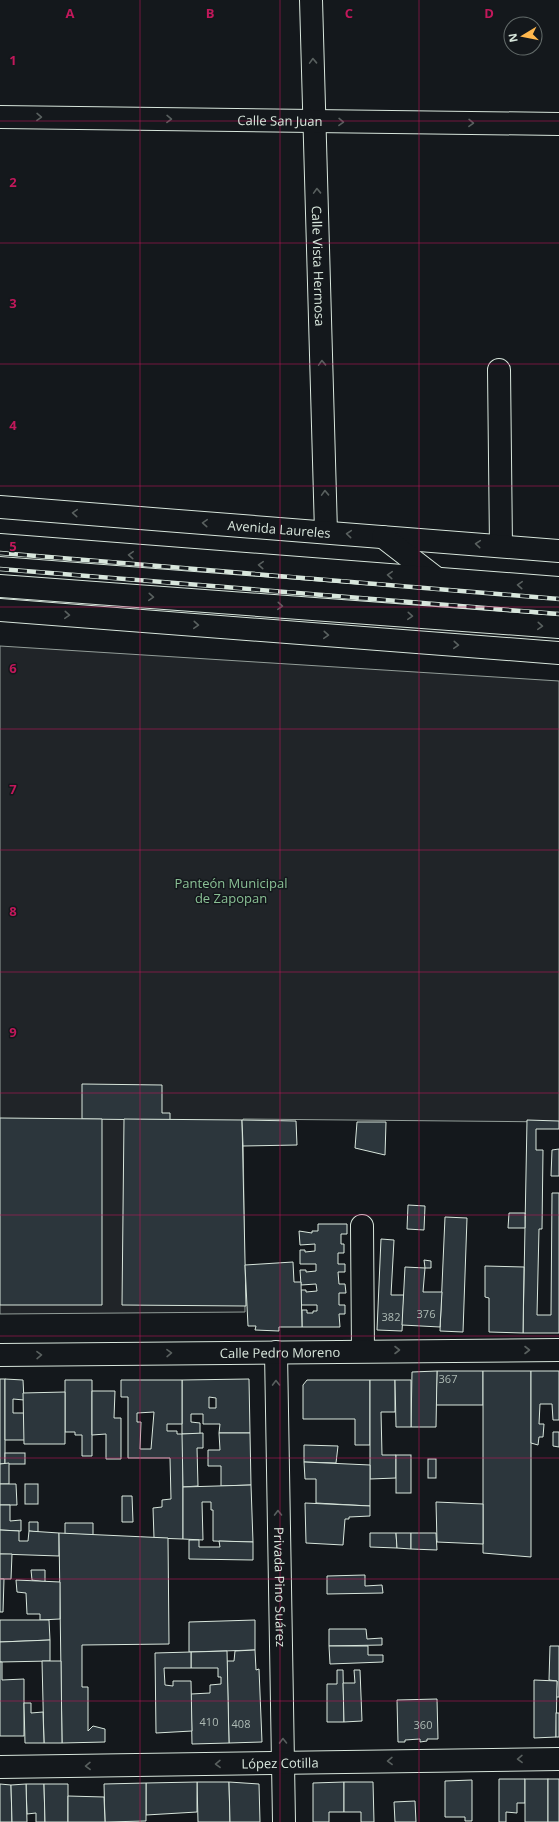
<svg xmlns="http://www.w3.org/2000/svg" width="559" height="1822" font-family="'Open Sans',sans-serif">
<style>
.green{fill:#202428;stroke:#939e99}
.building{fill:#2c363c;stroke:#d8e6dc;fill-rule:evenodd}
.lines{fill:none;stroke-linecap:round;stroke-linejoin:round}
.minor-casing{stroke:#d8e6dc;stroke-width:24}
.major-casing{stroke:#d8e6dc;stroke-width:24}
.minor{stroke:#14181c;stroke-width:22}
.major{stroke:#14181c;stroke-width:22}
.rail-casing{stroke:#d8e6dc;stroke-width:4.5}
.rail{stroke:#14181c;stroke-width:3;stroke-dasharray:9;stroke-linecap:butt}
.oneway{stroke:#59605f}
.grid{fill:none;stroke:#c2185b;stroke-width:1;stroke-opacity:0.55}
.labels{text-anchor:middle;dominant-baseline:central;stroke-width:3;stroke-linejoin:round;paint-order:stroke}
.number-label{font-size:11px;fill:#adbab4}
.street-label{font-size:13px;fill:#d8e6dc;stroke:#14181c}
.park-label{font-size:13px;fill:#8ac095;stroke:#14181c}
.grid-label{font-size:13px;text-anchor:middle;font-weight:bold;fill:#c2185b;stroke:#14181c;stroke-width:3;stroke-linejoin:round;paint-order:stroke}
</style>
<rect width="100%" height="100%" fill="#14181c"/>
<path class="green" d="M 0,646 L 559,681 L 559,1122 L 243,1119 L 245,1312 L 0,1314 Z"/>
<g class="building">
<path d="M 82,1084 L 162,1085 L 162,1113 L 170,1113 L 170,1120 L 82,1119 Z"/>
<path d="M 0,1118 L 102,1119 L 102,1305 L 0,1305 Z"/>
<path d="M 124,1119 L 242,1120 L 246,1306 L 122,1305 Z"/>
<path d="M 242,1120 L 296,1121 L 297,1145 L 243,1146 Z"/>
<path d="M 527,1120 L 559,1121 L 559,1129 L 536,1129 L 536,1150 L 543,1150 L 542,1229 L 539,1229 L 537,1315 L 551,1315 L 552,1193 L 559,1193 L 559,1333 L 523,1333 Z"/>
<path d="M 357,1122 L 386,1122 L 385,1155 L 355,1148 Z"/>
<path d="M 559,1149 L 559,1176 L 551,1176 L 552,1150 Z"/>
<path d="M 408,1205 L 425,1206 L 424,1230 L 407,1229 Z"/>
<path d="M 509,1213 L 525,1213 L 525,1228 L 508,1228 Z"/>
<path d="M 445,1217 L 467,1218 L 463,1332 L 440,1331 Z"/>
<path d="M 318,1224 L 347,1224 L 347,1234 L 341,1234 L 341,1244 L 344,1244 L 344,1253 L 338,1253 L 338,1264 L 345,1264 L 345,1272 L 338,1272 L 339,1284 L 345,1284 L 346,1293 L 339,1293 L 339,1305 L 345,1305 L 345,1314 L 339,1314 L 340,1327 L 302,1327 L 302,1310 L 307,1310 L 307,1313 L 313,1313 L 313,1311 L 317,1311 L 317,1305 L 301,1305 L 301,1290 L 306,1290 L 306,1292 L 317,1291 L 316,1284 L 301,1285 L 300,1270 L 306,1270 L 306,1272 L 316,1271 L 316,1264 L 300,1264 L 300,1250 L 305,1250 L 305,1252 L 315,1251 L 315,1244 L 300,1245 L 299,1231 L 312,1233 L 312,1231 L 318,1231 Z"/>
<path d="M 381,1239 L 394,1240 L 391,1295 L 404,1295 L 402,1331 L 377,1330 Z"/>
<path d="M 424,1260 L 431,1261 L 431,1268 L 425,1268 Z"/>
<path d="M 293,1262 L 294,1282 L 301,1282 L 302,1327 L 279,1327 L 279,1331 L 255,1330 L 256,1326 L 248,1326 L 245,1265 Z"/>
<path d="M 485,1266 L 524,1267 L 523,1333 L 489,1332 L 489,1298 L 485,1297 Z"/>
<path d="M 405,1267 L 425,1268 L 423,1292 L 442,1292 L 440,1327 L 402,1325 Z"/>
<path d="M 437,1371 L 483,1371 L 483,1405 L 436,1405 Z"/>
<path d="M 437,1371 L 436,1427 L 411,1427 L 412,1372 Z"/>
<path d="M 483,1371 L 531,1371 L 531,1557 L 483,1553 Z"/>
<path d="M 531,1371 L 559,1371 L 559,1420 L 553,1420 L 552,1404 L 540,1404 L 539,1424 L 544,1424 L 543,1437 L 539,1437 L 538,1445 L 531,1443 Z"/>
<rect x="0" y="1379" width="5" height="85"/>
<path d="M 5,1379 L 23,1380 L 24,1400 L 13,1399 L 13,1413 L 24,1413 L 25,1440 L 5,1440 Z"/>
<path d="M 249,1379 L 250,1433 L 219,1433 L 220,1424 L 203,1424 L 203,1414 L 191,1414 L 191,1422 L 200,1423 L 200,1434 L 182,1434 L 182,1380 ZM 209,1397 L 216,1398 L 216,1408 L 209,1408 Z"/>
<path d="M 65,1380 L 92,1380 L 92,1456 L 82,1456 L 82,1435 L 75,1435 L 75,1432 L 65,1432 Z"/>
<path d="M 121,1380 L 182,1380 L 182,1424 L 167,1424 L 167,1431 L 177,1431 L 177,1434 L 183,1434 L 183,1539 L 154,1538 L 153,1508 L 162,1507 L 162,1500 L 171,1499 L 170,1458 L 128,1458 L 128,1397 L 121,1397 ZM 154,1412 L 151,1449 L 140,1449 L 141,1422 L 137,1422 L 137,1413 Z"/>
<path d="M 307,1380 L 370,1380 L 370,1445 L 355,1445 L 355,1419 L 303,1419 L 303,1385 Z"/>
<path d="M 370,1380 L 395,1380 L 395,1412 L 381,1412 L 382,1455 L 396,1455 L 396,1478 L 370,1479 Z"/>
<path d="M 395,1380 L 411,1380 L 411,1427 L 396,1427 Z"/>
<path d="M 92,1391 L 115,1391 L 114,1418 L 121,1418 L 121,1459 L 106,1459 L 106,1434 L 92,1435 Z"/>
<path d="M 65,1392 L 65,1444 L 24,1444 L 23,1393 Z"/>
<path d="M 553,1432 L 559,1432 L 559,1447 L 553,1446 Z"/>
<path d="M 203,1433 L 203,1448 L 197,1448 L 198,1486 L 183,1487 L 182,1434 Z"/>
<path d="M 219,1433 L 250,1433 L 251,1485 L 221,1486 L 221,1466 L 208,1466 L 208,1450 L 220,1450 Z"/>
<path d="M 304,1445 L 338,1446 L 336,1463 L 304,1462 Z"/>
<rect x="5" y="1453" width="20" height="11"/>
<rect x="396" y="1455" width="15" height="38"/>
<rect x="428" y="1459" width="8" height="19"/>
<path d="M 304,1462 L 370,1465 L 370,1506 L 316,1503 L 316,1479 L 305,1479 Z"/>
<path d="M 9,1463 L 9,1484 L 0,1484 L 0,1464 Z"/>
<path d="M 0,1484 L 16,1484 L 17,1505 L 0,1505 Z"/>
<rect x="25" y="1484" width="13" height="20"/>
<path d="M 251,1485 L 253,1542 L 213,1541 L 213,1510 L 211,1510 L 211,1502 L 202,1502 L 203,1540 L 183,1539 L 183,1487 Z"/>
<path d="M 122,1496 L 132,1496 L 133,1522 L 122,1522 Z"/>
<path d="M 436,1502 L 483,1504 L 483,1544 L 437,1542 Z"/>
<path d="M 305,1503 L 370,1506 L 370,1516 L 349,1517 L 349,1519 L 345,1519 L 343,1545 L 306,1543 Z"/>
<path d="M 0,1505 L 10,1505 L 10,1521 L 21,1520 L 21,1531 L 0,1530 Z"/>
<path d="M 29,1522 L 38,1522 L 38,1532 L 29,1531 Z"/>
<path d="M 65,1523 L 93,1523 L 93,1535 L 65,1534 Z"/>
<path d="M 0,1530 L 19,1531 L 19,1541 L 28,1541 L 29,1531 L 59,1533 L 59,1556 L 0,1554 Z"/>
<path d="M 59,1533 L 168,1538 L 169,1644 L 82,1645 L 82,1687 L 88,1687 L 88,1731 L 93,1726 L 105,1729 L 105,1742 L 62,1743 Z"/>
<path d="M 370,1533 L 396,1533 L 397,1548 L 370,1547 Z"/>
<path d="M 396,1533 L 411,1533 L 411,1549 L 397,1548 Z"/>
<path d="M 411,1533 L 436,1533 L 437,1550 L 411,1549 Z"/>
<path d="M 189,1540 L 199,1540 L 199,1547 L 220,1547 L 219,1541 L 253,1542 L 253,1560 L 189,1559 Z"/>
<path d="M 0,1554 L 12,1554 L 11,1579 L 0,1579 Z"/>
<path d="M 31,1570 L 45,1570 L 45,1582 L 32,1580 Z"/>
<path d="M 365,1575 L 365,1586 L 382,1585 L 383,1593 L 327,1594 L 327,1576 Z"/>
<path d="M 0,1579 L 4,1579 L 3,1612 L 0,1612 Z"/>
<path d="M 16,1580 L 60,1582 L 60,1619 L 40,1620 L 40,1614 L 27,1614 L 26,1593 L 17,1592 Z"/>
<path d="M 0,1620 L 49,1620 L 50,1640 L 0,1642 Z"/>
<path d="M 255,1620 L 255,1650 L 189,1652 L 189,1622 Z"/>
<path d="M 329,1629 L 366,1629 L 367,1639 L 382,1638 L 382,1645 L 329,1646 Z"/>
<path d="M 50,1640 L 50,1661 L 0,1662 L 0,1642 Z"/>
<path d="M 329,1646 L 368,1646 L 368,1655 L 383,1655 L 383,1662 L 330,1664 Z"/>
<path d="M 550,1646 L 559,1646 L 559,1697 L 556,1697 L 557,1681 L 549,1680 Z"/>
<path d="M 255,1650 L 256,1670 L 259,1669 L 262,1742 L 229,1743 L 227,1661 L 234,1661 L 235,1651 Z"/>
<path d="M 227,1651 L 229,1743 L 192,1744 L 191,1694 L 210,1693 L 210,1685 L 221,1684 L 221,1677 L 218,1677 L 218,1668 L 191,1668 L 191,1652 Z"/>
<path d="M 191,1652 L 191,1668 L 164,1668 L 165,1685 L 173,1686 L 173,1681 L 191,1681 L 192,1731 L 156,1733 L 155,1653 Z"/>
<path d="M 42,1661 L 61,1661 L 62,1743 L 44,1743 Z"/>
<path d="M 0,1662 L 2,1662 L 2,1680 L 24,1679 L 24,1736 L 0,1736 Z"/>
<path d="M 337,1670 L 343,1670 L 344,1722 L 327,1722 L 327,1684 L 337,1684 Z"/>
<path d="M 354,1670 L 360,1670 L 362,1721 L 344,1722 L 343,1683 L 355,1683 Z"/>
<path d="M 534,1680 L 557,1681 L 556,1737 L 534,1738 Z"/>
<path d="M 437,1699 L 438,1739 L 427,1739 L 427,1741 L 420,1742 L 420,1739 L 405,1740 L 405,1742 L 398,1742 L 397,1700 Z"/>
<path d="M 24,1703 L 31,1703 L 31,1713 L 43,1712 L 44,1743 L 25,1743 Z"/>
<rect x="556" y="1713" width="3" height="24"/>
<path d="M 499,1779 L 525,1779 L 525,1803 L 517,1803 L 517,1813 L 506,1812 L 506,1822 L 499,1822 Z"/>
<rect x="525" y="1779" width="23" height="43"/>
<rect x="548" y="1779" width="11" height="43"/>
<path d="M 472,1780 L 472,1821 L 465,1821 L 465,1817 L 445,1817 L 445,1781 Z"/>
<path d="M 197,1782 L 229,1782 L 230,1822 L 198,1822 Z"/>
<path d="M 197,1782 L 197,1812 L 146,1815 L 146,1783 Z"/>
<path d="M 229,1782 L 259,1784 L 260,1822 L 230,1822 Z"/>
<path d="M 344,1782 L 344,1812 L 329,1812 L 329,1822 L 313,1822 L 313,1783 Z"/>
<path d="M 344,1782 L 373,1782 L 374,1822 L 361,1822 L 361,1812 L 344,1812 Z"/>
<path d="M 146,1783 L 146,1821 L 105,1822 L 104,1784 Z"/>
<path d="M 0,1784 L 11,1785 L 12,1822 L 0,1822 Z"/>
<path d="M 26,1784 L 44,1784 L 45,1822 L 36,1822 L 36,1813 L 27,1814 Z"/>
<path d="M 26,1784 L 27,1822 L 12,1822 L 11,1785 Z"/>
<path d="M 44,1784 L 68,1784 L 68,1822 L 45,1822 Z"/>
<path d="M 68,1796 L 104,1797 L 105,1822 L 68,1822 Z"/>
<path d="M 415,1801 L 416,1822 L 395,1822 L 394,1802 Z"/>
</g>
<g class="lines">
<g class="minor-casing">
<g id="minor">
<path id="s1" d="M 311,0 L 326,532"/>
<path id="s2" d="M 0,117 L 559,124"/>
<path d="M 499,370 L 501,546"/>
<path d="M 362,1226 L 363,1351"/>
<path id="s3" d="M 276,1352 L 284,1822"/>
<path id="s4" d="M 0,1355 L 559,1350"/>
<path id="s5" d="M 0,1767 L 559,1759"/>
</g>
</g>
<g class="major-casing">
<g id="major">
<path id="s6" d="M 0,507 L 559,551"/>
<path d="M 383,537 L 436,578"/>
<path d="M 0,545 L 559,588"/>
<path d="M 0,586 L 559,627"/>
<path d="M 0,610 L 559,653"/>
</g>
</g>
<use href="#minor" class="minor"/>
<use href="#major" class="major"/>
<g class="rail-casing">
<g id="rail">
<path d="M 0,553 L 559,599"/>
<path d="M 0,569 L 559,614"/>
</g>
</g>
<use href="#rail" class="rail"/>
</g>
<defs><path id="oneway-chevron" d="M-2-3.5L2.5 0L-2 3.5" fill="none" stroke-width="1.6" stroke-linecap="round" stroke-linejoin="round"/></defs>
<g class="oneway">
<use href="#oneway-chevron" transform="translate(313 61) rotate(-92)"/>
<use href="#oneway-chevron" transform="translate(39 117) rotate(1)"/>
<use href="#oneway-chevron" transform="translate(169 119) rotate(1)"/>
<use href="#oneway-chevron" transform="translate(341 122) rotate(1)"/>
<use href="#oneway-chevron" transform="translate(471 123) rotate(1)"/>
<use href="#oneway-chevron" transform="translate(317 191) rotate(-92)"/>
<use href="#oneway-chevron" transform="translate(322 363) rotate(-92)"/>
<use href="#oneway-chevron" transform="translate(325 493) rotate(-92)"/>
<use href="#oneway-chevron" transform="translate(75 513) rotate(-176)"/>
<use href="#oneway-chevron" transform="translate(205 523) rotate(-176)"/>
<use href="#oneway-chevron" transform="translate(349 534) rotate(-175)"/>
<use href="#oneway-chevron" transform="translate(478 544) rotate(-175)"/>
<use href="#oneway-chevron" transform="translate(131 555) rotate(-176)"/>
<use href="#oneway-chevron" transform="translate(261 565) rotate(-176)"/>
<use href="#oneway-chevron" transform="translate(390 575) rotate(-176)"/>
<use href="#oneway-chevron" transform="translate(520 585) rotate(-176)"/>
<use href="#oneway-chevron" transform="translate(151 597) rotate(4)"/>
<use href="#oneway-chevron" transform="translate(280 606) rotate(4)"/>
<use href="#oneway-chevron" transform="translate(67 615) rotate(4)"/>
<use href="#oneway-chevron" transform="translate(410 616) rotate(4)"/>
<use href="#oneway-chevron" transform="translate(196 625) rotate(4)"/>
<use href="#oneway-chevron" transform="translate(540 626) rotate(4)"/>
<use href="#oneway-chevron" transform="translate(326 635) rotate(4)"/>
<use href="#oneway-chevron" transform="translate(456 645) rotate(4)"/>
<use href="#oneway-chevron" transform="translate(397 1350)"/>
<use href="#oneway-chevron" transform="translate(527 1350)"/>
<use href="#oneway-chevron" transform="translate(169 1353) rotate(-1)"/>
<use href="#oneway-chevron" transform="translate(39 1355) rotate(-1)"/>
<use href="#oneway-chevron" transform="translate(276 1383) rotate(-91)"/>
<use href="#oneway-chevron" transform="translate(278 1513) rotate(-91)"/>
<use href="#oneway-chevron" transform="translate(283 1741) rotate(-91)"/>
<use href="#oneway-chevron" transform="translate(520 1759) rotate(179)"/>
<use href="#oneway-chevron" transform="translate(390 1761) rotate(179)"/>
<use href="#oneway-chevron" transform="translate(218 1764) rotate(179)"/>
<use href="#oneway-chevron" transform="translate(88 1766) rotate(179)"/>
</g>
<path class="grid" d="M 140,0 L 140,1822M 280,0 L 280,1822M 419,0 L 419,1822M 0,121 L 559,121M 0,243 L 559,243M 0,364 L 559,364M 0,486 L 559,486M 0,607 L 559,607M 0,729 L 559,729M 0,850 L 559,850M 0,972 L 559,972M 0,1093 L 559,1093M 0,1215 L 559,1215M 0,1336 L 559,1336M 0,1458 L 559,1458M 0,1579 L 559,1579M 0,1701 L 559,1701"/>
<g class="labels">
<g class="number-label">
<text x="426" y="1313">376</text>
<text x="391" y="1316">382</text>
<text x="448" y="1378">367</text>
<text x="209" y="1721">410</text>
<text x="241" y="1723">408</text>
<text x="423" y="1724">360</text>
</g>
<g class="street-label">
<text stroke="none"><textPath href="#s2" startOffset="280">Calle San Juan</textPath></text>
<text stroke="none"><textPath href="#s1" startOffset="266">Calle Vista Hermosa</textPath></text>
<text stroke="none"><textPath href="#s6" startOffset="280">Avenida Laureles</textPath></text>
<text stroke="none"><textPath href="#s4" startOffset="280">Calle Pedro Moreno</textPath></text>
<text stroke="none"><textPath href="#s3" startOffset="235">Privada Pino Suárez</textPath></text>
<text stroke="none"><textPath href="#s5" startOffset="280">López Cotilla</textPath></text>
</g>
<g class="park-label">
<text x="231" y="883">Panteón Municipal<tspan x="231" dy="15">de Zapopan</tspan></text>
</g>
</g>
<g class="grid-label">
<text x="70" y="18">A</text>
<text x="210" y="18">B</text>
<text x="349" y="18">C</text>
<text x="489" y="18">D</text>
<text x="13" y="65">1</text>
<text x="13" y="187">2</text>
<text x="13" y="308">3</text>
<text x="13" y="430">4</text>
<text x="13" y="551">5</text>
<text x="13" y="673">6</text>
<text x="13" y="794">7</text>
<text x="13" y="916">8</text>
<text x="13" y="1037">9</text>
</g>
<g transform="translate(523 36) rotate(260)"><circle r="19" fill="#14181c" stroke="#626a69"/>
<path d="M0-3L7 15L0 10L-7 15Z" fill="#ffb74d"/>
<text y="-6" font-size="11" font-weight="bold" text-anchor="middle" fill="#d8e6dc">N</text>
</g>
</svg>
